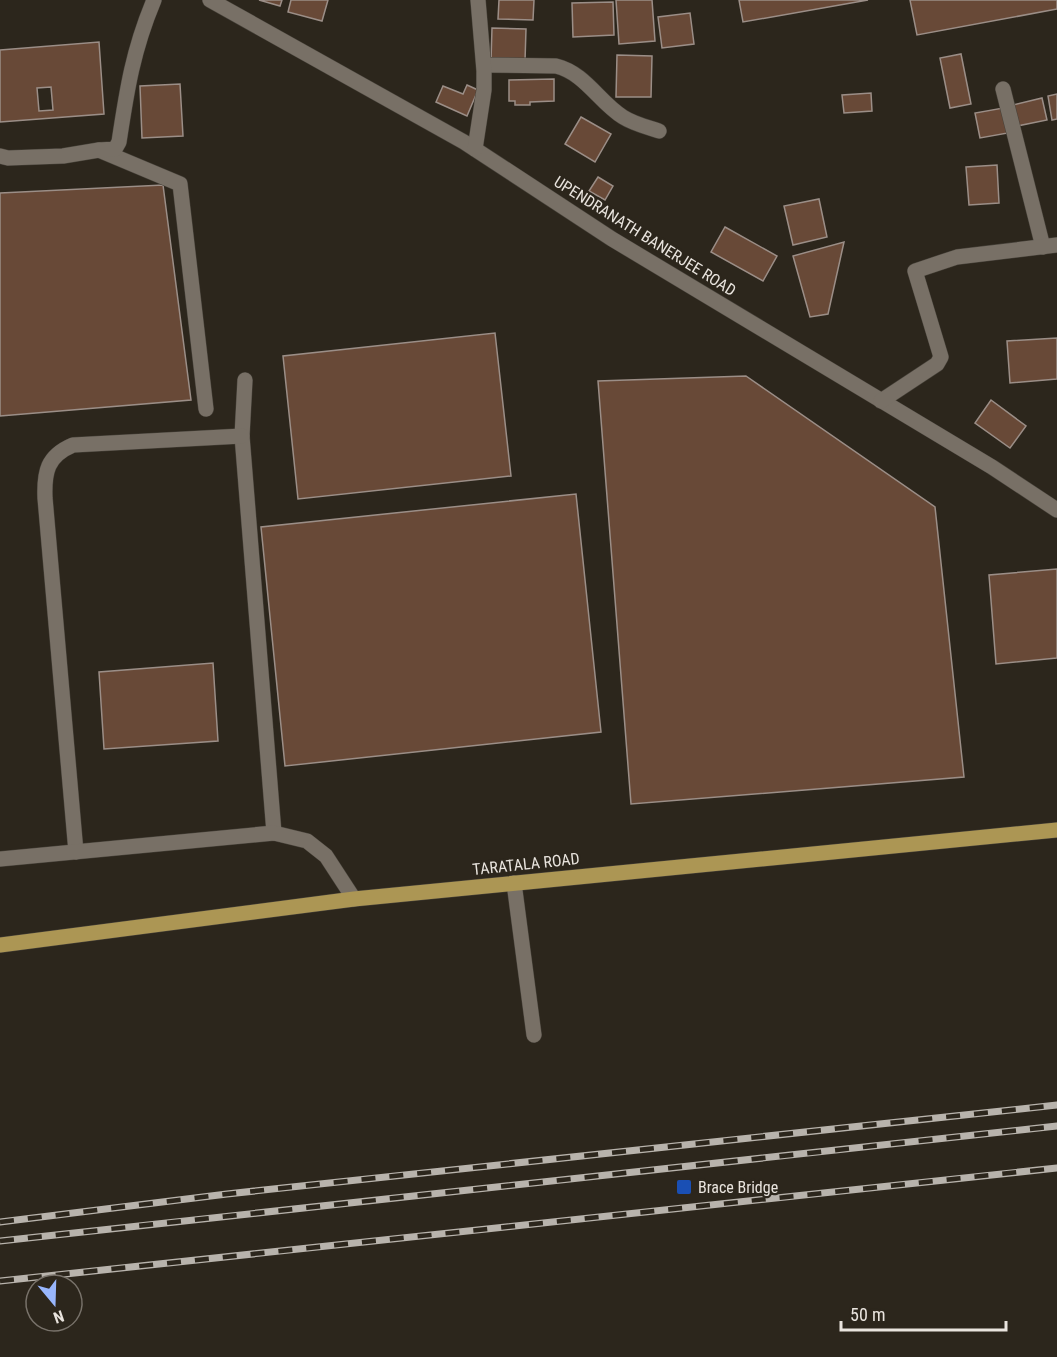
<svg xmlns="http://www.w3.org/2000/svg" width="1057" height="1357" font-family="'Roboto Condensed',sans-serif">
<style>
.building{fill:#684937;stroke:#9b8e87;stroke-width:1.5;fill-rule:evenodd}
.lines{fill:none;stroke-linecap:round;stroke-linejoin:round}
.minor-casing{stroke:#47423a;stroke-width:16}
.major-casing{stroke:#47423a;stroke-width:16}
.minor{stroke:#787066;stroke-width:15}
.major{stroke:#ac9654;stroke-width:15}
.rail-casing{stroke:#b8b3ac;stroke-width:7}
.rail{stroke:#2c261c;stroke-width:4.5;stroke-dasharray:14;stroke-linecap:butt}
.transit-dot{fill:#1a4fb4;stroke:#2c261c;stroke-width:2}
.labels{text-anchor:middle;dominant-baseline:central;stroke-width:4.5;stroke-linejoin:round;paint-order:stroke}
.street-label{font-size:16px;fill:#e9e4de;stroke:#2c261c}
.poi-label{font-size:16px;fill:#e9e4de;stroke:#2c261c;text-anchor:start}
</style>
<rect width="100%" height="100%" fill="#2c261c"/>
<g class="building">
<path d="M 259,0 L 282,0 L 280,6 Z"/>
<path d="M 291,0 L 328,0 L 322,21 L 288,12 Z"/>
<path d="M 499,0 L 534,0 L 533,20 L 498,19 Z"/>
<path d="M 616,0 L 652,0 L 655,41 L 619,44 Z"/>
<path d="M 739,0 L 868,0 L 743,22 Z"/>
<path d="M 910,0 L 1057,0 L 1057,9 L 917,35 Z"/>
<path d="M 613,2 L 614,35 L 573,37 L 572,3 Z"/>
<path d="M 690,13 L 694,44 L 662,48 L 658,17 Z"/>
<path d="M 492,28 L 526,29 L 525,61 L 491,61 Z"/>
<path d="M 99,42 L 104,114 L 0,122 L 0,50 ZM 51,87 L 53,110 L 39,111 L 37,88 Z"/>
<path d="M 961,54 L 971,104 L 950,108 L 940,58 Z"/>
<path d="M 617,55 L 652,56 L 651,97 L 616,97 Z"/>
<path d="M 554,79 L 554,101 L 530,102 L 530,105 L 515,105 L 515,101 L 509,101 L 509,80 Z"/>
<path d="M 180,84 L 183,136 L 142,138 L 140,86 Z"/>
<path d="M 467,85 L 478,90 L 467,116 L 436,102 L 443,86 L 463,94 Z"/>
<path d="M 871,93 L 872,111 L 844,113 L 842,95 Z"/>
<path d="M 1057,94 L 1057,119 L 1052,120 L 1048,96 Z"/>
<path d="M 1042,98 L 1047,120 L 1017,126 L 1013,105 Z"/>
<path d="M 1003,108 L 1008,133 L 980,138 L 975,113 Z"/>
<path d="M 581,117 L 611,134 L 595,162 L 565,144 Z"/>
<path d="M 997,165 L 999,203 L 969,205 L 966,167 Z"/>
<path d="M 598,177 L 613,186 L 605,200 L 589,191 Z"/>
<path d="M 163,185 L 191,400 L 0,416 L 0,193 Z"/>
<path d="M 819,199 L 827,237 L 793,245 L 784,206 Z"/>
<path d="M 725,227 L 777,256 L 763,281 L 711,252 Z"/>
<path d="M 844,242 L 828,314 L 810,317 L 793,256 Z"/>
<path d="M 495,333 L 511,476 L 298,499 L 283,356 Z"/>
<path d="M 1057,338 L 1057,379 L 1010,383 L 1007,341 Z"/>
<path d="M 746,376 L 935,507 L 964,777 L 631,804 L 598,381 Z"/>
<path d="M 991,400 L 1026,426 L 1010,448 L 975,423 Z"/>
<path d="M 576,494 L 601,732 L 285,766 L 261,527 Z"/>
<path d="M 1057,569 L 1057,658 L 996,664 L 989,575 Z"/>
<path d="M 213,663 L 218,741 L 104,749 L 99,672 Z"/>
</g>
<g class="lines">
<g class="minor-casing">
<g id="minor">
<path d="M 210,0 L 464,142 L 612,239 L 992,467 L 1057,510"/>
<path d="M 484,65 L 556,66 C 585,73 599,102 623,117 C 634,124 647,127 659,131"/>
<path d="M 1003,89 L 1043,247"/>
<path d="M 475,149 L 484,90 L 484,71 L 478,0"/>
<path d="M 99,150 L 180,184 L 206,409"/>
<path d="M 0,156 L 8,158 L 63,156 L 99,150 L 115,149 L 119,142 C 127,89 133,50 154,0"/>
<path d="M 245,380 L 242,436 L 274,833"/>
<path d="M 881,401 L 937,364 L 941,357 L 915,271 L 957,257 L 1057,245"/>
<path d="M 76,852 L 45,498 C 44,472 47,456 73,445 L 242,436"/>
<path d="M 0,859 L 274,833 L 307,841 L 326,856 L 354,899"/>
<path d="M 514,883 L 534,1035"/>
</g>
</g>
<g class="major-casing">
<path id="major" d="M 0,945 L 354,899 L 1057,830"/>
</g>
<use href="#minor" class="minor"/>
<use href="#major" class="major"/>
<g class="rail-casing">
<g id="rail">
<path d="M 0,1222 L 227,1194 L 1057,1105"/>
<path d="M 0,1241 L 1057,1126"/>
<path d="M 0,1281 L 1057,1168"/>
</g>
</g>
<use href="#rail" class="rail"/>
</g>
<rect class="transit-dot" x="676" y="1179" width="16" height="16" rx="3"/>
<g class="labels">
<g class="street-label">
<text transform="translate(645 236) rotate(32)">UPENDRANATH BANERJEE ROAD</text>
<text transform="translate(526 864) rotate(-6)">TARATALA ROAD</text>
</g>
<g class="poi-label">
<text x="698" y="1187">Brace Bridge</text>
</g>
</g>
<g transform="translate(54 1303) rotate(161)"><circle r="28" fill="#2c261c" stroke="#78726a" stroke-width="1.5"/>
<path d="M0-4.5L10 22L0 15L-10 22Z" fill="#98b6fd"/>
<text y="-9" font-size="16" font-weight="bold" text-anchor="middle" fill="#e9e4de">N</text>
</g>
<path d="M841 1321v9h165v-9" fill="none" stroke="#e9e4de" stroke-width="3"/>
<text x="850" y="1321" font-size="18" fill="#e9e4de" stroke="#2c261c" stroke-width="4.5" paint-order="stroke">50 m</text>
</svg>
